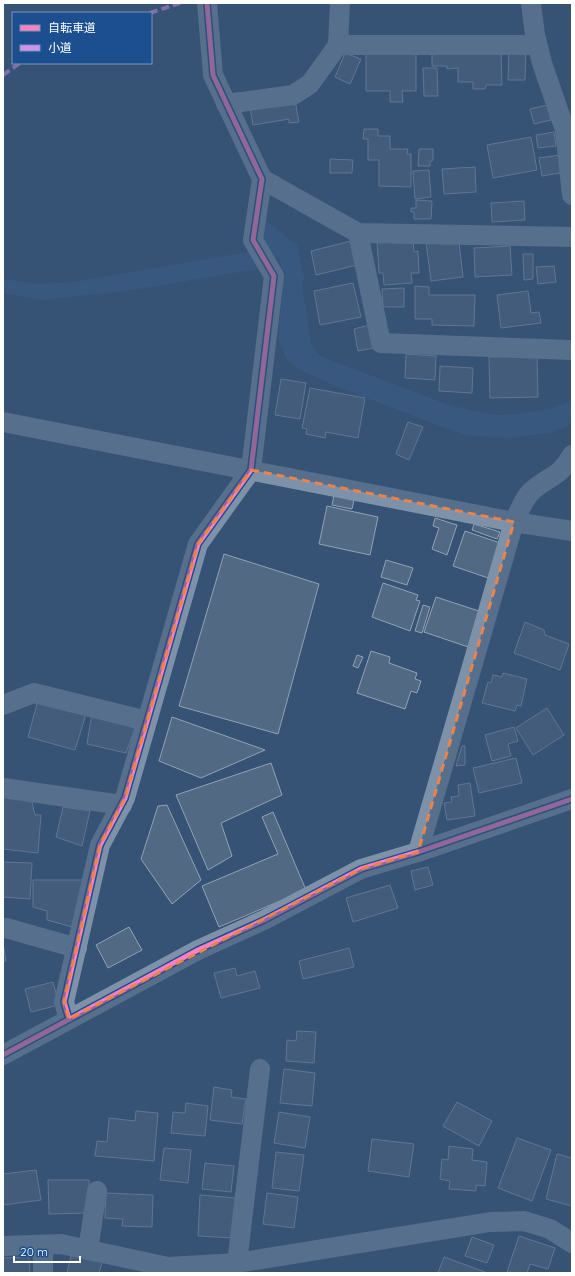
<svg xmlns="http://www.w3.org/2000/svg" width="575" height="1276" font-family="Quicksand,'Noto Sans JP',sans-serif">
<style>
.water{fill:#3b618d}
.building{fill:#526984;stroke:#92a2b6}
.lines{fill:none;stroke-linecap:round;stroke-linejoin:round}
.minor{stroke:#7d92a8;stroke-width:20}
.quiet{stroke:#d193ec;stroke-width:4;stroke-dasharray:8 4;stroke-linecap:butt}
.cycleway-casing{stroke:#1b4f8f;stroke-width:8}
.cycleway{stroke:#ff80c0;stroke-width:5}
.marked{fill:none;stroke:#ee8249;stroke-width:3;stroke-dasharray:8 5;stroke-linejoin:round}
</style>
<rect width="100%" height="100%" fill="#365274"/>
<path class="water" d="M 267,222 L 297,245 L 304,279 L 302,285 L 311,343 L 314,350 L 322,357 L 449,405 L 479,412 L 497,415 L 516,414 L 550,409 L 572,400 L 572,421 L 568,426 L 550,433 L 506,438 L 466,435 L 437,425 L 333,385 L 302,371 L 287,360 L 278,339 L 284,272 L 281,268 L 281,262 L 276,257 L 264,268 L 133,290 L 43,300 L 3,293 L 3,279 L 36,284 L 74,282 L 248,252 C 256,244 263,233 267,222 Z"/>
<g class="building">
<path d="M 509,48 L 526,48 L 525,80 L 508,80 Z"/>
<path d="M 501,49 L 502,85 L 486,85 L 485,89 L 473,89 L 473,82 L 458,82 L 458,68 L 447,69 L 447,66 L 432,66 L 432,53 Z"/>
<path d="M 416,51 L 416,91 L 402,91 L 403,102 L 390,102 L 390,91 L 366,91 L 366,52 Z"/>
<path d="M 345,53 L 361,59 L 350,84 L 335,77 Z"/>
<path d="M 423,68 L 437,68 L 438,96 L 424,96 Z"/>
<path d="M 295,100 L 299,122 L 289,123 L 289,119 L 253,125 L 250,108 Z"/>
<path d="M 547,105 L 551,120 L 534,124 L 530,109 Z"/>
<path d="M 364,129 L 378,129 L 378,136 L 390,136 L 390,149 L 408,149 L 407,154 L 411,154 L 411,187 L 379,186 L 379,160 L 368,160 L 368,139 L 363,139 Z"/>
<path d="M 554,132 L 556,146 L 538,148 L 536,135 Z"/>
<path d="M 531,137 L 537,170 L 493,178 L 487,145 Z"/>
<path d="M 419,149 L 433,149 L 433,160 L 430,162 L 430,166 L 418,166 Z"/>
<path d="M 560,155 L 566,172 L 542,176 L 539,158 Z"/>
<path d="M 330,159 L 353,160 L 352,173 L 330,173 Z"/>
<path d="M 475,167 L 476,192 L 444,194 L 442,169 Z"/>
<path d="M 429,170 L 431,197 L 415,199 L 413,171 Z"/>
<path d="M 416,200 L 432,201 L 431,219 L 414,219 L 414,212 L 411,212 L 411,208 L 416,208 Z"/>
<path d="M 524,201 L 525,220 L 492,222 L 491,203 Z"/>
<path d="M 413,239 L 414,252 L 418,251 L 419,273 L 411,273 L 412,283 L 384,285 L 383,273 L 379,273 L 377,242 Z"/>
<path d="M 351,241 L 357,265 L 316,275 L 311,251 Z"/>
<path d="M 426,242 L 459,242 L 463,277 L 431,281 Z"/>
<path d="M 510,246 L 512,275 L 475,277 L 474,248 Z"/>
<path d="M 523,254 L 533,254 L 533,279 L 524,280 Z"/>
<path d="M 554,266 L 556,282 L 538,284 L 536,267 Z"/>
<path d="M 353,283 L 361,317 L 320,325 L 314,291 Z"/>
<path d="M 415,286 L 429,287 L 429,295 L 475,295 L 474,326 L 432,325 L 432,319 L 415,319 Z"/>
<path d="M 404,288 L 404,307 L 383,307 L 382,289 Z"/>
<path d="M 528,291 L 531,313 L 539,312 L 541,323 L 501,328 L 497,295 Z"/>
<path d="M 369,325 L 374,348 L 358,351 L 354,329 Z"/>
<path d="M 406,354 L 436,356 L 435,380 L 405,378 Z"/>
<path d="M 537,356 L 538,397 L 490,398 L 489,357 Z"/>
<path d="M 440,366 L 473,368 L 472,393 L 439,391 Z"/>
<path d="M 281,379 L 306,383 L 300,419 L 275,415 Z"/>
<path d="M 310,388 L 365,398 L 358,438 L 326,432 L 325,438 L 306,434 L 307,429 L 302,428 Z"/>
<path d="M 408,422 L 423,427 L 409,460 L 396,454 Z"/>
<path d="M 334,495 L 354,500 L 352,509 L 332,505 Z"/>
<path d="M 327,506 L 378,517 L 370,555 L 319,544 Z"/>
<path d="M 435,518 L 457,525 L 447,555 L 432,549 L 439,528 L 433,526 Z"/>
<path d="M 474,524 L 500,532 L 497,539 L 472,530 Z"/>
<path d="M 465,531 L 506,545 L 494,580 L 453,566 Z"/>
<path d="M 224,554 L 319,584 L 278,734 L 179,706 Z"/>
<path d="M 386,560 L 413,568 L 407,585 L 381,577 Z"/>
<path d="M 383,583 L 418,595 L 416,600 L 420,601 L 410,631 L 372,617 Z"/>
<path d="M 436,597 L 485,613 L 474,649 L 424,632 Z"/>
<path d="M 423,605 L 430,607 L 422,633 L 415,631 Z"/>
<path d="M 525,622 L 544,630 L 545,635 L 569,644 L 560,670 L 514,653 Z"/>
<path d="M 371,651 L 390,657 L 389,663 L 417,673 L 415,679 L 421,681 L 417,693 L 411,691 L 405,709 L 357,693 Z"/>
<path d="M 357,655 L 363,657 L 358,668 L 353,666 Z"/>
<path d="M 503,673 L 527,679 L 521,706 L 517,705 L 515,711 L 482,703 L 488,682 L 491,683 L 493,675 L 502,677 Z"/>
<path d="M 38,700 L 86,714 L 75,750 L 28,737 Z"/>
<path d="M 547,708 L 564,735 L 533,755 L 516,728 Z"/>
<path d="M 92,713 L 135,728 L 126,753 L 87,744 Z"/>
<path d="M 172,717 L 265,750 L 201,778 L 159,761 Z"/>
<path d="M 514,727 L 518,741 L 508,744 L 511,756 L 492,761 L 485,735 Z"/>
<path d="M 462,746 L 465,746 L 465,765 L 456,766 Z"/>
<path d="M 516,758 L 522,783 L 479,793 L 473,768 Z"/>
<path d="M 271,763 L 282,795 L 221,823 L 232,856 L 208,870 L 176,795 Z"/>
<path d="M 470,783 L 475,816 L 447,820 L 444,803 L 452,802 L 451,797 L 459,796 L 458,785 Z"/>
<path d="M 3,795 L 31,798 L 35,815 L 41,815 L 38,853 L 3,849 Z"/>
<path d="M 167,805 L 201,880 L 172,904 L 141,859 L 158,806 Z"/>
<path d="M 63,807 L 90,811 L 82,846 L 56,837 Z"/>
<path d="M 273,812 L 306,890 L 219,927 L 202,886 L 278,854 L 262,817 Z"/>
<path d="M 3,862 L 32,863 L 30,899 L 3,897 Z"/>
<path d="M 428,867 L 433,885 L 415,890 L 411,871 Z"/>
<path d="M 33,880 L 83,880 L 72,927 L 47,920 L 47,911 L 33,907 Z"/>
<path d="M 390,885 L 398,908 L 353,922 L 346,898 Z"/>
<path d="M 129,927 L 142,950 L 108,968 L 96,945 Z"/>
<path d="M 3,942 L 6,961 L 3,961 Z"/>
<path d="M 349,948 L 354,967 L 303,979 L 299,961 Z"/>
<path d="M 235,968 L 237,976 L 255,971 L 260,988 L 221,998 L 214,973 Z"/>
<path d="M 53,982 L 59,1005 L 31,1012 L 25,989 Z"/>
<path d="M 297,1031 L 316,1032 L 314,1063 L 286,1061 L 287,1040 L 296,1041 Z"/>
<path d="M 284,1069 L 315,1073 L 312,1106 L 280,1103 Z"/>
<path d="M 214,1087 L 232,1090 L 231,1097 L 246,1099 L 242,1124 L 210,1120 Z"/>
<path d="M 457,1102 L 492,1121 L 479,1146 L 443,1126 Z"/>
<path d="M 186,1103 L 208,1106 L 205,1136 L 171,1133 L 173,1112 L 185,1113 Z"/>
<path d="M 136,1111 L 158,1113 L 154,1161 L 95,1156 L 97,1141 L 107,1142 L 109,1118 L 135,1121 Z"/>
<path d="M 279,1112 L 310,1117 L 305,1148 L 274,1143 Z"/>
<path d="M 517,1138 L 551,1150 L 532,1201 L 498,1188 Z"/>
<path d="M 372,1139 L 414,1144 L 409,1177 L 368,1171 Z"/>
<path d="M 449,1146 L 473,1149 L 472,1160 L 487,1162 L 485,1186 L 476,1185 L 476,1191 L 449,1189 L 450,1181 L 440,1179 L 442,1159 L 448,1160 Z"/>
<path d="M 164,1148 L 191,1150 L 188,1183 L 160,1180 Z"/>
<path d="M 276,1152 L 304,1155 L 299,1191 L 272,1188 Z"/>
<path d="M 557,1154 L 572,1158 L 572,1206 L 546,1199 Z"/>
<path d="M 205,1163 L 234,1166 L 231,1192 L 202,1189 Z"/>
<path d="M 36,1170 L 41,1200 L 3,1205 L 3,1174 Z"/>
<path d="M 48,1180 L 89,1180 L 90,1213 L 49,1214 Z"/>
<path d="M 106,1193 L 153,1195 L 152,1227 L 122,1226 L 123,1219 L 105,1218 Z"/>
<path d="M 267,1193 L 298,1197 L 294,1228 L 263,1224 Z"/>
<path d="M 200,1195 L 236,1198 L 233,1238 L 198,1236 Z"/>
<path d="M 519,1236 L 555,1248 L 548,1269 L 530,1264 L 527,1273 L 507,1272 Z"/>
<path d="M 472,1237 L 494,1245 L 487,1263 L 465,1256 Z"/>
<path d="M 72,1252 L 103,1260 L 99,1273 L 67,1273 Z"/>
<path d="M 29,1257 L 30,1273 L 3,1273 L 3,1258 Z"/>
<path d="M 444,1257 L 485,1272 L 485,1273 L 438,1273 Z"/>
</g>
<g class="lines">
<g class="minor">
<path d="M 340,3 L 338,45 L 537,45"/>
<path d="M 531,3 L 535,35 L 542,63 L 565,130 L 572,195"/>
<path d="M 226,104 L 293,95 L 310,84 L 338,45"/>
<path d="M 262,179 L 358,233 L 572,237"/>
<path d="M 358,233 L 381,343 L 572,350"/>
<path d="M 3,422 L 514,522 L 572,531"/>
<path d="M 3,705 L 34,693 L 147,721"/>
<path d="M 3,788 L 122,805"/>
<path d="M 418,852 L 514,522 C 519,512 524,497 533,490 C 548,477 562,475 572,455"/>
<path d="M 6,928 L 77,948"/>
<path d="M 69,1019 L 64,1002 L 100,845 L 125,798 L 198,544 L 251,470 L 274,276 L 253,240 L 262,179 L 213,75 L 207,3"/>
<path d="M 3,1055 L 198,950 L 264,920 L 361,869 L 418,852 L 572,799"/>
<path d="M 43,1245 L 43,1273"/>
<path d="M 3,1246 L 61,1244 L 168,1267 L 237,1263 L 490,1222 L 524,1221 L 550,1229 L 572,1243"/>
<path d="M 88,1250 L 97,1191"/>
<path d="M 237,1263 L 260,1069"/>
</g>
<g class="quiet">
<path d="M 150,13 L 180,3"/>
<path d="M 3,75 L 20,63"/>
</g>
<g class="cycleway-casing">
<g id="cycleway">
<path d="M 69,1019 L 64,1002 L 100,845 L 125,798 L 198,544 L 251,470 L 274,276 L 253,240 L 262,179 L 213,75 L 207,3"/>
<path d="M 3,1055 L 198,950 L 264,920 L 361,869 L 418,852 L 572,799"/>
</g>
</g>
<use href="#cycleway" class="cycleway"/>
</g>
<path d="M0 0H575V1276H0ZM 251,470 L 514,522 L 418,852 L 361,869 L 69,1019 L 64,1002 L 100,845 L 125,798 L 198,544 Z" fill="#365274" fill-opacity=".55" fill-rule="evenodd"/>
<path class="marked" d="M 251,470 L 514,522 L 418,852 L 361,869 L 69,1019 L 64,1002 L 100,845 L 125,798 L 198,544 Z"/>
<rect width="575" height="1276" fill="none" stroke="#ffffff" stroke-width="8"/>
<rect x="12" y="12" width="140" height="52" fill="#1b4f8f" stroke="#7695bc"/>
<rect x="20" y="25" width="20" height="6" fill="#ff80c0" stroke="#7695bc"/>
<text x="48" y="32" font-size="12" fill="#ffffff">自転車道</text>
<rect x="20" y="45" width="20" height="6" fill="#d193ec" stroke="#7695bc"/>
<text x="48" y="52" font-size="12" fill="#ffffff">小道</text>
<path d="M14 1256v6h66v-6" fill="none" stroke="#ffffff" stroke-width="2"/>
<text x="20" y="1256" font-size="12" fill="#ffffff" stroke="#1b4f8f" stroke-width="3" paint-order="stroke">20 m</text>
</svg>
